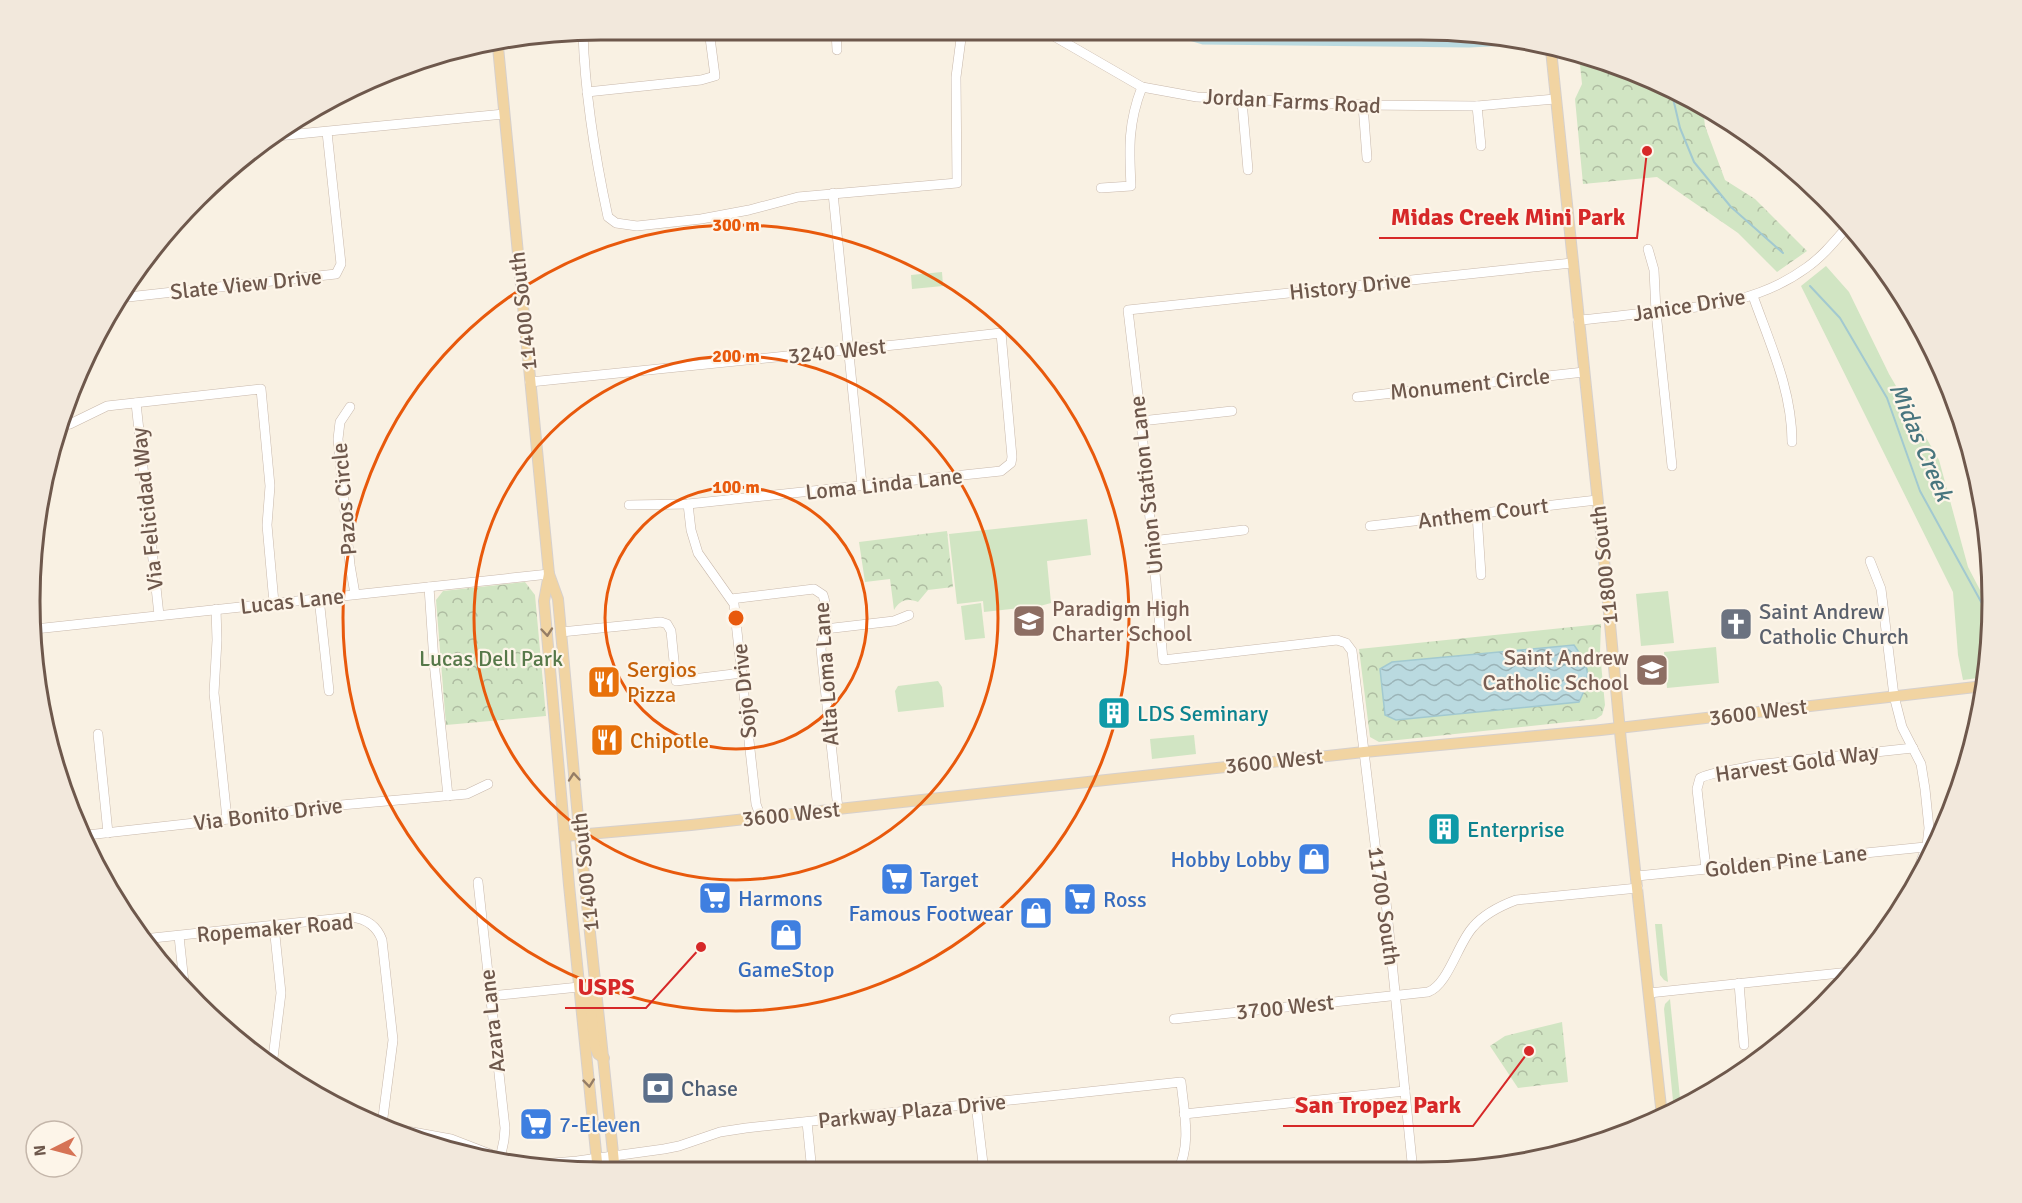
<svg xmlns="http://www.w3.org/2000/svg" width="2022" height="1203" font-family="Signika,sans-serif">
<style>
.green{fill:#d1e5c3}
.forest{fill:url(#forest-crowns)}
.water{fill:url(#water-waves);stroke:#a2c9d0;stroke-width:1.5}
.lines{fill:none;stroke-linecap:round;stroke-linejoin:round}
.stream{stroke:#a2c9d0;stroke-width:2}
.canal{stroke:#badae0;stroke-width:9}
.minor-casing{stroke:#c8b8ab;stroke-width:10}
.major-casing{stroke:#d6d0cd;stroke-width:12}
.minor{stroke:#fff;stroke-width:9}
.major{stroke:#f1d4a2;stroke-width:10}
.oneway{stroke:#957d66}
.ring{fill:none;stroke:#e8590c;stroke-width:3}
.labels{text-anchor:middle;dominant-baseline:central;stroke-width:4.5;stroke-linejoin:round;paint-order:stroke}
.street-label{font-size:22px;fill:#6e584c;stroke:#fdf5e9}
.education-label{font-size:22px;fill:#785e54;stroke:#fdf5e9;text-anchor:start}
.worship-label{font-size:22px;fill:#5b616d;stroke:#fdf5e9;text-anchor:start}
.park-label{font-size:22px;fill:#567849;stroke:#fdf5e9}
.food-label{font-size:22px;fill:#c56008;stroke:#fdf5e9;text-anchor:start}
.culture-label{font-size:22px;fill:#0d838f;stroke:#fdf5e9;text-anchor:start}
.shop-label{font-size:22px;fill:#366cbe;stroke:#fdf5e9;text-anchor:start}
.service-label{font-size:22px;fill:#4e5e75;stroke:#fdf5e9;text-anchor:start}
.water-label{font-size:24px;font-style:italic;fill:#49767f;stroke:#fdf5e9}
.rim{fill:none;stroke:#6e584c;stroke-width:3}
.centre{fill:#e8590c;stroke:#fdf5e9;stroke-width:3}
.ring-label{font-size:18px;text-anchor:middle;font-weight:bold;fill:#e8590c;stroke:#fdf5e9;stroke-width:4.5;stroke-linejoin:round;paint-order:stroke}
.leader{fill:none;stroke:#d62828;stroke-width:2}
.callout-dot{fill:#d62828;stroke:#fdf5e9;stroke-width:2}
.callout-label{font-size:24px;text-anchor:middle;font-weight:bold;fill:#d62828;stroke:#fdf5e9;stroke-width:4.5;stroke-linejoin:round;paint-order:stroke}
</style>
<defs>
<pattern id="forest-crowns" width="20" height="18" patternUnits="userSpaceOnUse" patternTransform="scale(1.5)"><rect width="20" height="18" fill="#d1e5c3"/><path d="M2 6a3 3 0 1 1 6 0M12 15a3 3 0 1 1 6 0" fill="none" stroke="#aebca1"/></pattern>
<pattern id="water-waves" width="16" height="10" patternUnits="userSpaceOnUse" patternTransform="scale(1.5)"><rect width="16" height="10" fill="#badae0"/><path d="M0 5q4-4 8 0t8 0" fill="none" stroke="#9bb4b8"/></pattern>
</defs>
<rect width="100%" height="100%" fill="#f9f1e3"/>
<g class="green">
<path d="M 1826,266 L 1849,292 L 1889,374 L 1939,460 L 1968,567 L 1991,611 L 1985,677 L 1963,680 L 1958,655 L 1953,592 L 1801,286 Z"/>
<path d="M 942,272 L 943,286 L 912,289 L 911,275 Z"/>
<path d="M 1087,519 L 1091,555 L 1047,561 L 1051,603 L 1040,606 L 984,612 L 983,601 L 957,604 L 949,534 Z"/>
<path d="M 1668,591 L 1674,643 L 1641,646 L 1636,594 Z"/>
<path d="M 981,603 L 985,638 L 965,640 L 961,606 Z"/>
<path d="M 1716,647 L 1719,683 L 1667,688 L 1664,652 Z"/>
<path d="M 938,681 L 942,687 L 944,707 L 898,712 L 895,691 L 898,686 Z"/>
<path d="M 1194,735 L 1196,754 L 1152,759 L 1150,739 Z"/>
<path d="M 1655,924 L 1662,924 L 1668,982 L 1664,980 L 1660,975 Z"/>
<path d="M 1670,999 L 1681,1108 L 1674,1111 L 1664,1009 L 1665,1004 Z"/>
</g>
<g class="forest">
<path d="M 1579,55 L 1605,60 L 1703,109 L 1705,126 L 1725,180 L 1755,199 L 1807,251 L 1777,272 L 1738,233 L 1657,177 L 1583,184 L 1575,99 L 1582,84 Z"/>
<path d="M 947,531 L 953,587 L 928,590 L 918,602 C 907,598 900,600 894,610 L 890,579 L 865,582 L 859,542 Z"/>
<path d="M 525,582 L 535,595 L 546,716 L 446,725 L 436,600 L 443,591 Z"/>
<path d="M 1601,624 L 1600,653 L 1605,705 L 1602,715 L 1596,719 L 1379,742 L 1370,737 L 1359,649 Z"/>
<path d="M 1562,1022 L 1568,1082 L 1518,1088 L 1490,1046 L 1505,1036 Z"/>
</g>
<path class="water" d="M 1574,645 C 1591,668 1591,677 1579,702 L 1396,720 L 1385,715 L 1380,669 L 1392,662 Z"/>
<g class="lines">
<g class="stream">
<path d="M 1594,58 L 1597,62 L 1606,61"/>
<path d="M 1672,94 L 1680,128 L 1694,162 L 1731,207 L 1783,253"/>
<path d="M 1810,286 L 1840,318 L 1887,398 L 1920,491 L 1990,618"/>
</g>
<path class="canal" d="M 1173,31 L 1203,40 L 1469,43 L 1509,41"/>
<g class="minor-casing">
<g id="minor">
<path d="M 836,30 L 837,50"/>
<path d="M 1045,31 L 1142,87 L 1197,97 L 1363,105 L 1477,106 L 1555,99"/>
<path d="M 583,33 C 585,95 595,157 608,217 L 616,223 L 637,226 L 701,219 L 749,210 L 798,197 L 957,183 L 956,77 L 962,31"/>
<path d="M 587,92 L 701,80 L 715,76 L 709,30"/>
<path d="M 1242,101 L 1248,170"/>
<path d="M 1363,105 L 1367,158"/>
<path d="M 1477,106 L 1481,146"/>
<path d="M 277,136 L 504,114"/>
<path d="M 1101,188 L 1131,186 C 1129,148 1128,123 1142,87"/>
<path d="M 833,193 L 862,485"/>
<path d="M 1648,249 L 1654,270 L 1656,312 L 1672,466"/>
<path d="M 1753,296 C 1770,344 1792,390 1792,442"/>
<path d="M 119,298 L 336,274 L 341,264 L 327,132"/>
<path d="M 1578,320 C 1606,318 1634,314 1661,311 C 1713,306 1762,300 1806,268 C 1822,257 1835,241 1848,226"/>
<path d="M 530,382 L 904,344 L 1001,333 L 1012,457 L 1011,463 L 1001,471 L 688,504 L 629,505"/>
<path d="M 1357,397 L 1584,372"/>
<path d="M 136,403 L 159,615"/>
<path d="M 350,407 L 340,422 L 338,439 L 350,565 L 355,594"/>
<path d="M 1141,421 L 1232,411"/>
<path d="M 59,426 L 70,424 L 107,406 L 261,389 L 270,486 L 267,525 L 274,603"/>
<path d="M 688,504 L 691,530 L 698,553 L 734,604 L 756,804 L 761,818"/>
<path d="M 1477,514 L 1481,575"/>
<path d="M 1370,526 L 1597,500"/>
<path d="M 1152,541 L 1244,530"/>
<path d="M 1870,561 L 1881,589 L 1894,696 L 1902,727 L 1921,764 L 1925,789 L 1929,828 L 1927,846 L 1921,861 L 1918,877"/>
<path d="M 429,587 L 434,662 L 448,796"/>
<path d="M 319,598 L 329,691"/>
<path d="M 731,599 L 814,589 L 823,595 C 829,612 824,631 821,649 L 838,809"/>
<path d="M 216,609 L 217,640 L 214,693 L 227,819"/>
<path d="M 35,629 L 549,574"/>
<path d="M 825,629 L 894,621 L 909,615"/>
<path d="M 561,632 L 661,622 L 667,624 L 671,631 L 676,681 L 742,673"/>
<path d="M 98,734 L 108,833"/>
<path d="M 87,835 L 213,821 L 318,807 L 467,794 L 488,784"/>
<path d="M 1706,869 L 1697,789 L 1700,778 C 1717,770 1737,771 1755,765 L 1913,748"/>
<path d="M 1637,876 L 1935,846"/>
<path d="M 478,882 L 505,1128 L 504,1140 L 500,1159"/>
<path d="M 179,936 L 184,983"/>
<path d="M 143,939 L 352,917 C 366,919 377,926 382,940 L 393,1040 L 382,1125"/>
<path d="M 1739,983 L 1744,1045"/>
<path d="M 1649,993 L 1850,972"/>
<path d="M 490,996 L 579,987"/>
<path d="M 1174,1019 L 1428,992 C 1448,985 1458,943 1473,927 C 1484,914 1500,906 1516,900 L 1638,888"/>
<path d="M 272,1066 L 281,993 L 274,926"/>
<path d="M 976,1104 L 984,1172"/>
<path d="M 1184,1114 L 1405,1091"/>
<path d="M 807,1122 L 812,1172"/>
<path d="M 385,1127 L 451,1139 L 508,1161"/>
<path d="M 529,1165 L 577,1161 L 664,1149 L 679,1146 L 720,1132 L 746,1128 L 1181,1082 C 1184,1112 1192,1145 1177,1172"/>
<path d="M 1413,1172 L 1386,902 L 1376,852 L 1352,651 L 1346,643 L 1337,640 L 1163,660 L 1141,421 L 1128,310 L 1572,263"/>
</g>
</g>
<g class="major-casing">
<g id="major">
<path d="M 498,47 L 549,574 L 558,599 L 578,818 L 615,1172"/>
<path d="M 1551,50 L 1605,570 L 1621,742 L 1662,1116"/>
<path d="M 549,574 L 544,601 L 569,885 L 598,1172"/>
<path d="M 565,836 L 691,825 L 1364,752 L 1601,730 L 1984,686"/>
<path d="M 584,987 C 592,997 592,1032 595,1047 L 598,1054 L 604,1058"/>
</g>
</g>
<use href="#minor" class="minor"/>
<use href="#major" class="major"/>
</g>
<defs><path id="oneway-chevron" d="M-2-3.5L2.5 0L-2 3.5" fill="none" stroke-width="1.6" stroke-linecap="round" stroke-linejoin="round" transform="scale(1.5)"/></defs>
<g class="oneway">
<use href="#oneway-chevron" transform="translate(547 632) rotate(85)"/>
<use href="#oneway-chevron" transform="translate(574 777) rotate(-95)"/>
<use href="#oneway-chevron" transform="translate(589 1083) rotate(84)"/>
</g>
<g class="ring">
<circle cx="736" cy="618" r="131"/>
<circle cx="736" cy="618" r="262"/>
<circle cx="736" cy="618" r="393"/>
</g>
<defs>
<g id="school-square" transform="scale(1.725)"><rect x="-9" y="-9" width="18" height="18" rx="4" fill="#8d6e63" stroke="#fdf5e9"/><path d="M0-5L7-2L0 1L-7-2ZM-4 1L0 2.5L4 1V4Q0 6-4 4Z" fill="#fff"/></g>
<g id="church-square" transform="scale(1.725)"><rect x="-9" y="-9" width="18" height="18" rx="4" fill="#6b7280" stroke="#fdf5e9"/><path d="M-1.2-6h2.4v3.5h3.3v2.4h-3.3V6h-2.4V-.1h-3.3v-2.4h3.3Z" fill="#fff"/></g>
<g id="restaurant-square" transform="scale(1.725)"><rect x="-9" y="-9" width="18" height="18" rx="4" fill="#e8710a" stroke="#fdf5e9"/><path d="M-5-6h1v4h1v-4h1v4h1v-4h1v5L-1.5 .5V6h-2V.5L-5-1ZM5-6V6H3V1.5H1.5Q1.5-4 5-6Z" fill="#fff"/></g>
<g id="building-square" transform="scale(1.725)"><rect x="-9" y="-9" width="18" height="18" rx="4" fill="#0f9aa8" stroke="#fdf5e9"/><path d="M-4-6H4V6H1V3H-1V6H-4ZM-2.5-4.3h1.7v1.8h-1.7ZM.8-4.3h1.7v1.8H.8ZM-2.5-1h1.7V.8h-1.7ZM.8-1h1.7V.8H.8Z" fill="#fff"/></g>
<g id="shop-square" transform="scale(1.725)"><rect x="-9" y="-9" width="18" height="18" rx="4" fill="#3f7fe0" stroke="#fdf5e9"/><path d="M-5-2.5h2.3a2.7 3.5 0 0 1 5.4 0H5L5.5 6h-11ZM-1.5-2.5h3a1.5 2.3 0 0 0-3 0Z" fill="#fff"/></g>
<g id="supermarket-square" transform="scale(1.725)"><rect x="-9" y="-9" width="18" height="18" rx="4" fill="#3f7fe0" stroke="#fdf5e9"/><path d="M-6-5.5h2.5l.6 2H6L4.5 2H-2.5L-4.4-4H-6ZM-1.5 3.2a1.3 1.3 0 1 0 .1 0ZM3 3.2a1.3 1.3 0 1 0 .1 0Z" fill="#fff"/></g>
<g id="bank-square" transform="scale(1.725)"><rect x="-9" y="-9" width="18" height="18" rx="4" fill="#5c6f8a" stroke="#fdf5e9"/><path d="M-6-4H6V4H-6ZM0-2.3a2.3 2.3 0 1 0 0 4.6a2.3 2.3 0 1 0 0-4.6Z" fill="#fff"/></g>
</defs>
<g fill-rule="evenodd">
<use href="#school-square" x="1029" y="621"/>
<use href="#church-square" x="1736" y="624"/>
<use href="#school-square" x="1652" y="670"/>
<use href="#restaurant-square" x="604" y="682"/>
<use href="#building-square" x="1114" y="713"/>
<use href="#restaurant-square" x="607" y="740"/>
<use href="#building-square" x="1444" y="829"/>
<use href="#shop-square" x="1314" y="859"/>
<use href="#supermarket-square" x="897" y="879"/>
<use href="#supermarket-square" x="715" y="898"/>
<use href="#supermarket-square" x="1080" y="899"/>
<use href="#shop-square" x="1036" y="913"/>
<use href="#shop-square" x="786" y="935"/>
<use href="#bank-square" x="658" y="1088"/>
<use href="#supermarket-square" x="536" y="1124"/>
</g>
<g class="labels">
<g class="street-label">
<text transform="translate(1292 101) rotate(3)">Jordan Farms Road</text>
<text transform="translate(246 284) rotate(-6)">Slate View Drive</text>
<text transform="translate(1350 286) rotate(-6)">History Drive</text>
<text transform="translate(1689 305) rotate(-9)">Janice Drive</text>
<text transform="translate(523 311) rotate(-96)">11400 South</text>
<text transform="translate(837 351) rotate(-6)">3240 West</text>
<text transform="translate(1470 384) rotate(-6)">Monument Circle</text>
<text transform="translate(884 484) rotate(-6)">Loma Linda Lane</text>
<text transform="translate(1146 485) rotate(-96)">Union Station Lane</text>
<text transform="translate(344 499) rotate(-95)">Pazos Circle</text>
<text transform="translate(147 509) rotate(-96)">Via Felicidad Way</text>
<text transform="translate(1483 513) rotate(-7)">Anthem Court</text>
<text transform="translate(1604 565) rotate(-96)">11800 South</text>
<text transform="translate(292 601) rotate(-6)">Lucas Lane</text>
<text transform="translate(826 674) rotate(-94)">Alta Loma Lane</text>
<text transform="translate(744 691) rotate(-96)">Sojo Drive</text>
<text transform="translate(1758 712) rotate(-7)">3600 West</text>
<text transform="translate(1274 761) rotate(-6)">3600 West</text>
<text transform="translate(1797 763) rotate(-8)">Harvest Gold Way</text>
<text transform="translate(268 814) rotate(-7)">Via Bonito Drive</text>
<text transform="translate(791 814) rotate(-6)">3600 West</text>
<text transform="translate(1786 861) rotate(-6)">Golden Pine Lane</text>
<text transform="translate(585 872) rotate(-96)">11400 South</text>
<text transform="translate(1384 906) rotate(82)">11700 South</text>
<text transform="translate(275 928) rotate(-5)">Ropemaker Road</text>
<text transform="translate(1285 1007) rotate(-6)">3700 West</text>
<text transform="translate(492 1021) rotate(-96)">Azara Lane</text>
<text transform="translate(912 1111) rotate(-6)">Parkway Plaza Drive</text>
</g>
<g class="education-label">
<text x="1052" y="608">Paradigm High<tspan x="1052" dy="25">Charter School</tspan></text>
<text x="1629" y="657" text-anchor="end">Saint Andrew<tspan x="1629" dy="25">Catholic School</tspan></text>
</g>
<g class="worship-label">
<text x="1759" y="611">Saint Andrew<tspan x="1759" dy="25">Catholic Church</tspan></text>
</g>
<g class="park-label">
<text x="491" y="658">Lucas Dell Park</text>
</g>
<g class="food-label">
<text x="627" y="669">Sergios<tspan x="627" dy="25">Pizza</tspan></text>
<text x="630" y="740">Chipotle</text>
</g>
<g class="culture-label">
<text x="1137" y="713">LDS Seminary</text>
<text x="1467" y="829">Enterprise</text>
</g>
<g class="shop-label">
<text x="1291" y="859" text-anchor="end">Hobby Lobby</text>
<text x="920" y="879">Target</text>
<text x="738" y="898">Harmons</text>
<text x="1103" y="899">Ross</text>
<text x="1013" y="913" text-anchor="end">Famous Footwear</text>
<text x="786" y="969" text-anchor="middle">GameStop</text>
<text x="559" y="1124">7-Eleven</text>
</g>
<g class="service-label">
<text x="681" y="1088">Chase</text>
</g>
<g class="water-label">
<text transform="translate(1921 442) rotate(67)">Midas Creek</text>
</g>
</g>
<path d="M0 0H2022V1203H0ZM601 40H1421A561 561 0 0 1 1982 601V601A561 561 0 0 1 1421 1162H601A561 561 0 0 1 40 601V601A561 561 0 0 1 601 40Z" fill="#f2e8dc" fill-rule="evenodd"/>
<path class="rim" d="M601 40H1421A561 561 0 0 1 1982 601V601A561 561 0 0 1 1421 1162H601A561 561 0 0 1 40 601V601A561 561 0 0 1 601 40Z"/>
<circle cx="736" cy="618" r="9" class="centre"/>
<g class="ring-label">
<text x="736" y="231">300 m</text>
<text x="736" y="362">200 m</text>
<text x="736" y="493">100 m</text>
</g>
<path class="leader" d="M1647 151L1637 238H1379M701 947L646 1008H565M1529 1051L1473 1126H1283"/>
<g class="callout-dot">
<circle cx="1647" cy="151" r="6"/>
<circle cx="701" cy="947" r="6"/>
<circle cx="1529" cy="1051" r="6"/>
</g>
<g class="callout-label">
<text x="1508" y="225">Midas Creek Mini Park</text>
<text x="606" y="995">USPS</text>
<text x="1378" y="1113">San Tropez Park</text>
</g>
<g transform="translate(54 1149) rotate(264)"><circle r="28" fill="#fdf5e9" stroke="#c4b6aa" stroke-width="1.5"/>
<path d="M0-4.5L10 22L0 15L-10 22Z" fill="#d67355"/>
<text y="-9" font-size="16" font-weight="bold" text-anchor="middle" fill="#6e584c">N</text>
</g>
</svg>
